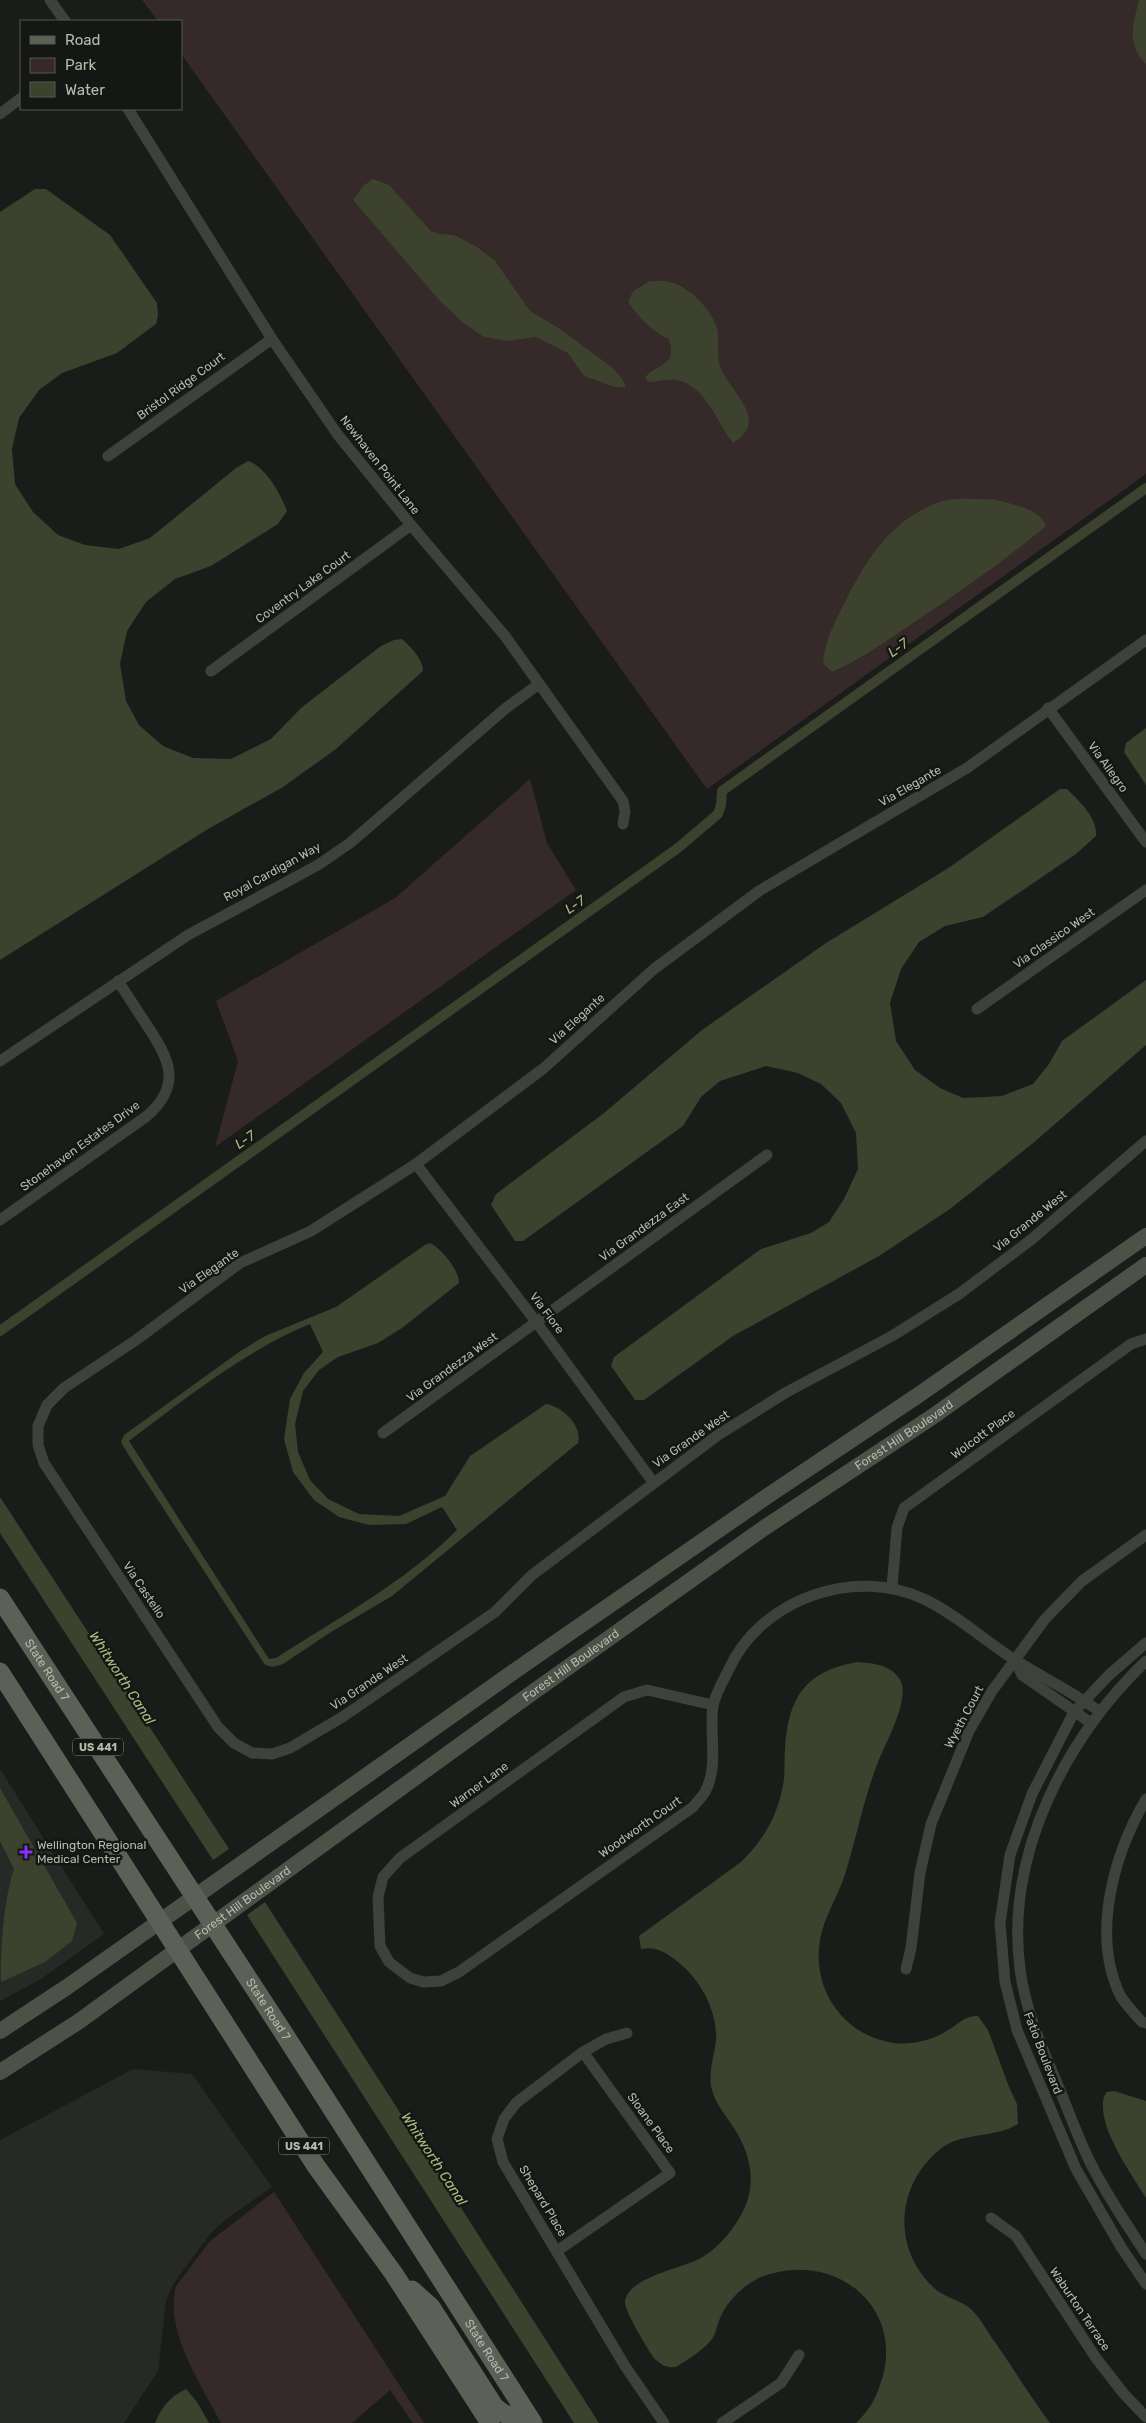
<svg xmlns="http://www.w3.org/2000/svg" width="1146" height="2423" font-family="Rubik,sans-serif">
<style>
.built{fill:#262925}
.green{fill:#352929}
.water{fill:#3d422e;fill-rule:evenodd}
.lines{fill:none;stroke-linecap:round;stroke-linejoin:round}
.canal{stroke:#3d422e;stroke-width:10}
.minor{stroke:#3d423a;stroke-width:11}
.secondary{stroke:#4d5248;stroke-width:16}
.primary{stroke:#5b6156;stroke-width:19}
.poi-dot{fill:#8b2fff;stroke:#151714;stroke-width:2}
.labels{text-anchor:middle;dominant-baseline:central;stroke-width:5;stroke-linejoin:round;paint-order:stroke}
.shield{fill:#151714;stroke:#848b7e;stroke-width:1}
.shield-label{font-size:11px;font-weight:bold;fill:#b4bdab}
.street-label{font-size:12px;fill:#b4bdab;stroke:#151714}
.poi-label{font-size:12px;fill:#b4bdab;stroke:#151714;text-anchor:start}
.water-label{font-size:14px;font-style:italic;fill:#acba80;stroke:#151714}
</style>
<rect width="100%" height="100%" fill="#1a1c19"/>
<g class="built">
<path d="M 0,1769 L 104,1934 L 41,1979 L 0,2001 Z"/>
<path d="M 133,2069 L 192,2074 L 272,2187 L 225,2220 L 210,2234 L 174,2283 L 166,2301 L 158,2371 L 124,2423 L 0,2423 L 0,2140 Z"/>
</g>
<g class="green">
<path d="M 142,0 L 1146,0 L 1146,474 L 707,789 L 181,54 L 181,21 L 158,21 Z"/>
<path d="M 530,779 L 547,843 L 576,890 L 215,1147 L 238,1061 L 216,1001 L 395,898 Z"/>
<path d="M 274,2192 L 424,2423 L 413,2423 L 390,2390 L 352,2423 L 221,2423 C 201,2384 164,2331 176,2286 L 210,2241 Z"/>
</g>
<g class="water">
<path d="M 1139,0 L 1146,0 L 1146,64 C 1126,43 1133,25 1139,0 Z"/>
<path d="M 373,179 L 389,185 L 431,231 L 439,234 L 454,235 L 477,247 L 495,261 L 530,311 L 557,327 L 613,368 L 623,380 L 626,387 L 615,387 L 584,376 L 568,353 L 536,337 L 507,341 L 484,337 L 462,322 L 439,300 L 353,200 L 363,186 Z"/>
<path d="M 35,189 L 46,189 L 110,235 L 157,303 L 158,316 L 156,324 L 117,353 L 62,373 L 39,390 L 19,418 L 12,449 L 15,484 L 33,512 L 58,535 L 85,545 L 119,549 L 150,538 L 236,468 L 248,461 C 265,466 281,494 287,511 L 278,524 L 211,566 L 175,579 L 146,602 L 127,631 L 120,664 L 126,701 L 139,725 L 163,746 L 193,758 L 231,759 L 271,739 L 301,708 L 381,646 L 394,640 L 402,639 C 411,647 423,659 423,671 L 336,749 L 283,787 L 208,829 L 0,960 L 0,212 Z"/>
<path d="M 650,281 C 656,281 663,280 669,282 C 689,286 711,309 717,328 C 720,340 716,354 720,366 C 730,393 771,420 733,443 C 717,423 706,385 676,380 C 668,378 657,382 648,382 L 645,377 C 660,362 677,366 669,339 C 652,332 639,317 628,302 L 633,291 Z"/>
<path d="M 992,499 C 1009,504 1039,507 1046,526 C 1003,562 957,594 910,625 C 885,642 860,660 832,672 L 823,663 C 825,641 833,626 843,606 C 866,560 890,519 942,501 C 957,497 977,500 992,499 Z"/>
<path d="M 1146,728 L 1146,785 L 1124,752 L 1126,743 Z"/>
<path d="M 1060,789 L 1067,789 C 1079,801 1098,818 1096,836 L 1076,854 L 983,917 L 945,926 L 919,942 L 901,969 L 890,1003 L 896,1041 L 915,1070 L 940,1088 L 963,1098 L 1002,1096 L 1033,1084 L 1049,1064 L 1062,1041 L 1146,980 L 1146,1045 L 1032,1144 L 950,1209 L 879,1256 L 733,1336 L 644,1400 L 635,1400 L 611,1366 L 614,1357 L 761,1249 L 811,1233 L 829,1222 L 844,1199 L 858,1169 L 856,1133 L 841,1103 L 821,1084 L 798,1073 L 766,1066 L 720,1081 L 701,1097 L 683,1126 L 523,1241 L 515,1241 L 491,1205 L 496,1194 L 604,1113 L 702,1030 L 826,943 L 950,867 Z"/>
<path d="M 430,1243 C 442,1249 459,1270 459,1283 L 402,1328 L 378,1343 L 338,1357 L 319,1370 L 303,1391 L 295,1424 L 298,1452 L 310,1480 L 328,1499 L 359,1514 L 399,1516 L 445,1496 L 470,1456 L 546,1404 C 561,1406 583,1425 578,1443 L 392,1596 L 331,1632 L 283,1664 L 273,1667 L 265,1665 L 128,1454 L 121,1442 L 124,1435 L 239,1352 L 265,1336 L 336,1307 L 425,1245 ZM 310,1324 L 323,1352 L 304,1373 L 290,1399 L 284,1439 L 293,1472 L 314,1500 L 339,1517 L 369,1525 L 406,1524 L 442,1507 L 457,1530 C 405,1582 338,1618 276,1658 L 269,1659 L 129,1441 C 183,1400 248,1349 310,1324 Z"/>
<path d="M 0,1497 L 229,1849 L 213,1860 L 0,1533 Z"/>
<path d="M 857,1662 C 873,1663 892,1665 900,1680 C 911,1698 885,1744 878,1762 C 864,1798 857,1835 846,1871 C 840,1892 828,1910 822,1931 C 808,1982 839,2035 894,2043 C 911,2045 930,2041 945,2032 C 956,2026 965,2015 978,2016 L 988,2030 L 1009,2087 L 1017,2104 L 1018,2124 C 994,2139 962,2131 939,2150 C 896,2186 892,2248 933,2287 C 944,2298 962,2300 972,2310 C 980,2318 986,2329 992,2338 C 1012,2366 1029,2395 1050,2423 L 856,2423 C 868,2412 875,2400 880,2385 C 907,2312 841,2253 770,2274 C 749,2279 728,2299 720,2318 C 717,2325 716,2333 712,2339 C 704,2350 687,2360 676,2367 C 666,2368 661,2365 654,2358 C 648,2350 624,2310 625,2302 C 627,2277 684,2268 701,2258 C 720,2247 736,2227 745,2207 C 757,2179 749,2150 732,2125 C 724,2113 714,2102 711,2086 C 709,2071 714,2056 716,2041 C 718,2012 701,1980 678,1962 C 667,1953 656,1946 641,1949 L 639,1936 L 741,1862 C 765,1839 779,1813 784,1779 C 785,1770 784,1759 785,1749 C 788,1698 805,1671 857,1662 Z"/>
<path d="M 0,1788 L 77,1923 L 72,1941 L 45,1962 L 1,1982 C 0,1953 4,1897 14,1869 L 0,1841 Z"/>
<path d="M 265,1902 L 599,2423 L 574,2423 L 247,1915 Z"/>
<path d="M 1114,2091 L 1146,2101 L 1146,2198 C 1131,2173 1096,2126 1104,2096 L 1107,2092 Z"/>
<path d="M 186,2389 L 197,2402 L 209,2423 L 155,2423 C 162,2406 170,2397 186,2389 Z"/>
</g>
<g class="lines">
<path class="canal" d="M 0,1331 L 678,848 L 718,814 L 721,805 L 722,791 L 1146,488"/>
<g class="minor">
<path d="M 50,0 L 65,21"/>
<path d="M 128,109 L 272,339 L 338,435 L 411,525 L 505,636 L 623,801 L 625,811 L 623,824"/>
<path d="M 0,114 L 21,98"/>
<path d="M 108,456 L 272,339"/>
<path d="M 1146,640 L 967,768 L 759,891 L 654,969 L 544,1068 L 416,1164 L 311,1231 L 240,1263 L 136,1340 L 64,1388 L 47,1405 L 38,1426 L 38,1445 L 44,1463 L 218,1727 L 234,1743 L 252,1753 L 272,1754 L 290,1748 L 344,1716 L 495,1612 L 532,1575 L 718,1435 L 785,1393 L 892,1336 L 959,1294 L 1032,1239 L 1146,1141"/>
<path d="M 211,671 L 411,525"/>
<path d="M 1048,708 L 1146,842"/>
<path d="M 977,1009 L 1146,890"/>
<path d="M 0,1061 L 188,935 L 318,865 L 350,843 L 506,708 L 539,684"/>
<path d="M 416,1164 L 537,1323 L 653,1482"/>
<path d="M 0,1220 L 147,1116 C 182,1085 170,1060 148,1027 C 138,1012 128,996 118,981"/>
<path d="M 383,1433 L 767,1155"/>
<path d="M 892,1587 L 897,1528 L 904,1508 L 1131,1344 L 1146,1339"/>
<path d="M 1146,1643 L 1109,1675 L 1074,1712 L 1032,1794 L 1010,1855 L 1000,1923 L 1005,1982 L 1017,2030 L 1076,2169 L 1121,2247 L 1146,2284"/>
<path d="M 1015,1660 L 1022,1675 L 1091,1723"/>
<path d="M 1146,1661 C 1066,1738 1005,1854 1020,1969 C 1025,2007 1039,2041 1054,2076 C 1066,2104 1076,2133 1089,2160 C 1105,2193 1126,2223 1146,2254"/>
<path d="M 713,1705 L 647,1690 L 624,1697 L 400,1858 L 383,1877 L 378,1897 L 380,1946 L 389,1962 L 410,1978 L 423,1982 L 441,1981 L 459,1972 L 693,1807 C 697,1802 702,1797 705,1792 C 719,1767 709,1733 713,1706 C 715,1695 723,1681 728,1671 C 760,1599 854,1566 924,1599 C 957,1615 985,1641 1015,1660 C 1043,1678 1073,1692 1100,1712"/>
<path d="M 1146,1799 C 1114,1854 1091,1934 1120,1995 C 1125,2004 1135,2014 1142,2022 L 1146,2023"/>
<path d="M 906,1969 L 911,1948 L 920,1873 L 931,1824 L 969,1731 L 992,1691 L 1045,1619 L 1082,1581 L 1146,1535"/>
<path d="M 627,2033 L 606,2039 L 583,2052 L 516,2103 L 504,2119 L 497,2139 L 503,2162 L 625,2366 L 664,2423"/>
<path d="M 991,2218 L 1016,2236 L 1096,2358 L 1124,2394 L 1146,2417"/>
<path d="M 557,2251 L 670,2173 L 583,2052"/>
<path d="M 722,2423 L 781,2383 L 799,2355"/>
</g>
<g class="secondary">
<path d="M 0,2031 L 67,1987 L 529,1661 L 769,1495 L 917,1396 L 1146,1236"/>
<path id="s1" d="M 0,2072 L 78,2022 L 529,1695 L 764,1528 L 932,1417 L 1146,1265"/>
</g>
<g class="primary">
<path id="s2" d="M 0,1598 L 281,2029 L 533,2423"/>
<path d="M 0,1672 L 316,2166 L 394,2274 L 490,2423"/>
<path d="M 412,2290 L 431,2307 L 494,2406 C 506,2417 512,2418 526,2412"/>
</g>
</g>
<path class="poi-dot" d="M23.5 1844.5h5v5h5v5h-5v5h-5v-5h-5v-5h5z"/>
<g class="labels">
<g class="shield">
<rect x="73" y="1738.5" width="50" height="17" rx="4"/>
<rect x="279" y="2137.5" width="50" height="17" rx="4"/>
</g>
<g class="shield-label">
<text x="98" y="1747">US 441</text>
<text x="304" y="2146">US 441</text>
</g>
<g class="street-label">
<text transform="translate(181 386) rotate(-36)">Bristol Ridge Court</text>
<text transform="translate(380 465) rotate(52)">Newhaven Point Lane</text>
<text transform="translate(303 587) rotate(-36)">Coventry Lake Court</text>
<text transform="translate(1108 767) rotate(54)">Via Allegro</text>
<text transform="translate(910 786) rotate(-30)">Via Elegante</text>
<text transform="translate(272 872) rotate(-29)">Royal Cardigan Way</text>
<text transform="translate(1054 938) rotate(-35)">Via Classico West</text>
<text transform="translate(577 1019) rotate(-42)">Via Elegante</text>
<text transform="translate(80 1146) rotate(-36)">Stonehaven Estates Drive</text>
<text transform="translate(1030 1221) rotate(-39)">Via Grande West</text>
<text transform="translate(644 1227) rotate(-36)">Via Grandezza East</text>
<text transform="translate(209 1271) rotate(-35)">Via Elegante</text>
<text transform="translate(547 1313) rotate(53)">Via Fiore</text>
<text transform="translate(452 1367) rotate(-36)">Via Grandezza West</text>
<text transform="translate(983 1434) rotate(-36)">Wolcott Place</text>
<text stroke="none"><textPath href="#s1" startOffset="1106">Forest Hill Boulevard</textPath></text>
<text transform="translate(691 1439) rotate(-35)">Via Grande West</text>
<text transform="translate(144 1590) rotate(56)">Via Castello</text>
<text stroke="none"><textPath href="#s1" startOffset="701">Forest Hill Boulevard</textPath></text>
<text stroke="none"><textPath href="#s2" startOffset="86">State Road 7</textPath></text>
<text transform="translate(369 1682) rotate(-34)">Via Grande West</text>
<text transform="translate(964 1717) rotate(-62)">Wyeth Court</text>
<text transform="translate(479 1785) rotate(-36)">Warner Lane</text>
<text transform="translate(640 1827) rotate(-35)">Woodworth Court</text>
<text stroke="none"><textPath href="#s1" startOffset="296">Forest Hill Boulevard</textPath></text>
<text stroke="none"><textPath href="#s2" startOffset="491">State Road 7</textPath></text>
<text transform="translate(1043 2053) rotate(69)">Fatio Boulevard</text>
<text transform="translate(651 2123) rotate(54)">Sloane Place</text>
<text transform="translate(543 2201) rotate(59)">Shepard Place</text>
<text transform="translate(1080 2309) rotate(56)">Waburton Terrace</text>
<text stroke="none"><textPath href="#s2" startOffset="896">State Road 7</textPath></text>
</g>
<g class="poi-label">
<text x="37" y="1845">Wellington Regional<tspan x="37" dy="14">Medical Center</tspan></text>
</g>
<g class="water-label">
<text transform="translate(898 648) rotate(-36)">L-7</text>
<text transform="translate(575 905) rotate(-35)">L-7</text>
<text transform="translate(245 1140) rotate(-35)">L-7</text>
<text transform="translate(122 1678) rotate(57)">Whitworth Canal</text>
<text transform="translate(434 2159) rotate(57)">Whitworth Canal</text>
</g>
</g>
<rect x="20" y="20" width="162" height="90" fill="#151714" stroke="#555950"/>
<rect x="30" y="36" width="25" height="8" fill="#5b6156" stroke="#555950"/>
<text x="65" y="45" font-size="15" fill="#b4bdab">Road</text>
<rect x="30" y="58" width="25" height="15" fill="#352929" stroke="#555950"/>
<text x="65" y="70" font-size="15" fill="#b4bdab">Park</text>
<rect x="30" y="82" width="25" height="15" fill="#3d422e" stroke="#555950"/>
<text x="65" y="95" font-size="15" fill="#b4bdab">Water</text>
</svg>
